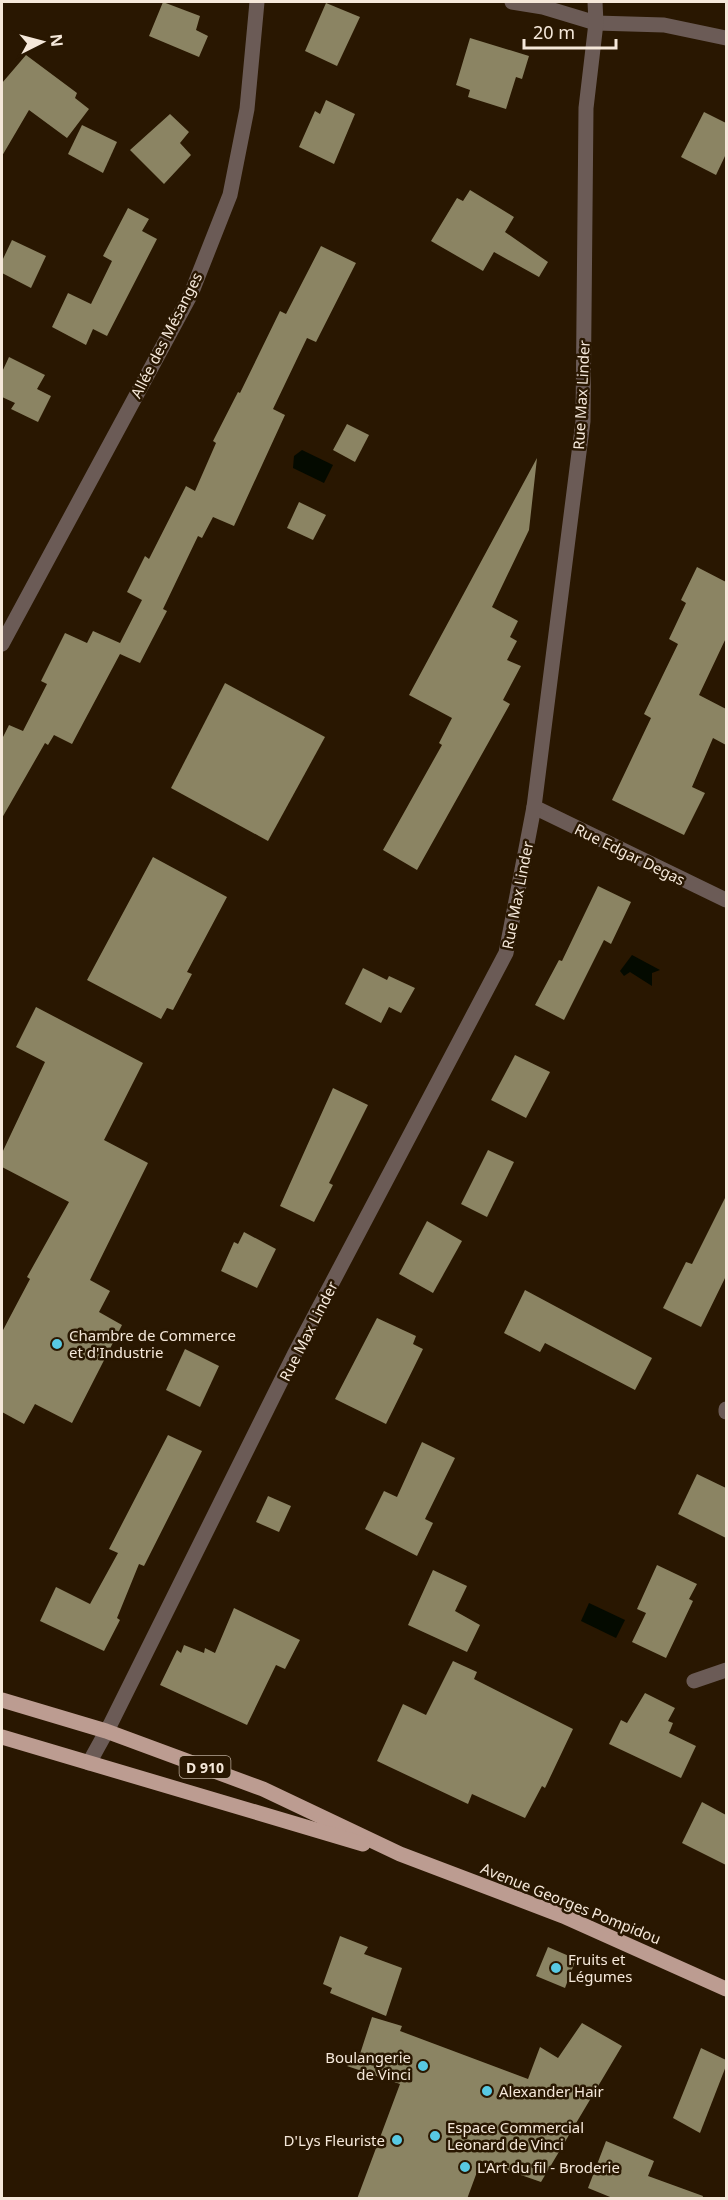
<svg xmlns="http://www.w3.org/2000/svg" width="728" height="2200" font-family="'Noto Sans',sans-serif">
<style>
.water{fill:#040a00}
.building{fill:#8b8463}
.lines{fill:none;stroke-linecap:round;stroke-linejoin:round}
.minor{stroke:#6b5b56;stroke-width:15}
.primary{stroke:#bc9c91;stroke-width:15}
.poi-dot{fill:#58c9e3;stroke:#291701;stroke-width:2}
.labels{text-anchor:middle;dominant-baseline:central;stroke-width:5;stroke-linejoin:round;paint-order:stroke}
.shield{fill:#291701;stroke:#b8a999;stroke-width:1.5}
.shield-label{font-size:14px;font-weight:bold;fill:#f5e8da}
.street-label{font-size:15px;fill:#f5e8da;stroke:#291701}
.poi-label{font-size:15px;fill:#f5e8da;stroke:#291701;text-anchor:start}
</style>
<rect width="100%" height="100%" fill="#291701"/>
<g class="water">
<path d="M 302,450 L 333,465 L 324,483 L 293,468 L 294,456 Z"/>
<path d="M 632,955 L 660,970 L 652,973 L 652,986 L 630,972 L 624,976 L 620,971 Z"/>
<path d="M 589,1603 L 625,1620 L 616,1638 L 581,1621 Z"/>
</g>
<g class="building">
<path d="M 163,2 L 200,16 L 196,30 L 208,36 L 199,57 L 149,36 Z"/>
<path d="M 326,3 L 360,17 L 337,66 L 305,51 Z"/>
<path d="M 470,38 L 529,56 L 522,79 L 516,77 L 506,109 L 468,97 L 470,90 L 456,85 Z"/>
<path d="M 26,55 L 77,93 L 75,98 L 89,109 L 67,138 L 29,110 L 2,156 L 2,83 Z"/>
<path d="M 326,100 L 355,114 L 334,164 L 299,147 L 315,111 L 320,114 Z"/>
<path d="M 704,112 L 726,123 L 726,154 L 716,175 L 681,157 Z"/>
<path d="M 170,114 L 189,132 L 180,143 L 191,155 L 164,184 L 130,150 Z"/>
<path d="M 82,125 L 117,142 L 103,173 L 68,154 Z"/>
<path d="M 470,190 L 514,217 L 505,232 L 548,262 L 539,277 L 494,252 L 483,271 L 431,241 L 457,198 L 463,201 Z"/>
<path d="M 128,208 L 149,219 L 142,231 L 157,239 L 107,336 L 93,329 L 86,345 L 52,327 L 68,293 L 91,304 L 112,261 L 103,256 Z"/>
<path d="M 12,240 L 46,256 L 31,288 L 2,273 L 2,261 Z"/>
<path d="M 321,246 L 356,263 L 316,342 L 307,338 L 273,409 L 285,415 L 234,526 L 213,517 L 202,538 L 198,536 L 163,609 L 167,611 L 140,663 L 120,654 L 72,744 L 54,735 L 48,745 L 45,743 L 2,818 L 2,739 L 9,725 L 23,731 L 47,684 L 41,681 L 65,633 L 87,643 L 93,631 L 120,643 L 142,600 L 127,592 L 145,556 L 149,559 L 186,486 L 195,491 L 216,443 L 213,441 L 238,392 L 240,393 L 280,311 L 286,314 Z"/>
<path d="M 9,357 L 45,375 L 37,389 L 51,396 L 38,422 L 11,409 L 15,403 L 2,397 L 2,372 Z"/>
<path d="M 347,424 L 369,435 L 355,462 L 333,450 Z"/>
<path d="M 537,458 L 529,530 L 492,607 L 518,621 L 510,637 L 517,641 L 507,660 L 521,666 L 503,700 L 510,704 L 417,870 L 383,850 L 442,745 L 439,743 L 452,718 L 409,695 Z"/>
<path d="M 299,502 L 326,515 L 313,540 L 287,528 Z"/>
<path d="M 697,567 L 726,582 L 726,638 L 699,695 L 726,709 L 726,745 L 713,738 L 692,787 L 705,793 L 684,835 L 612,800 L 651,718 L 644,714 L 678,644 L 669,639 L 686,603 L 681,600 Z"/>
<path d="M 225,683 L 325,737 L 268,841 L 171,788 Z"/>
<path d="M 153,857 L 227,897 L 187,972 L 192,974 L 173,1010 L 167,1008 L 161,1019 L 87,980 Z"/>
<path d="M 598,886 L 631,902 L 611,944 L 604,940 L 564,1020 L 535,1005 L 559,960 L 562,961 Z"/>
<path d="M 363,968 L 387,980 L 389,976 L 415,988 L 401,1013 L 389,1007 L 381,1023 L 345,1004 Z"/>
<path d="M 36,1007 L 143,1063 L 104,1140 L 148,1163 L 90,1280 L 110,1291 L 99,1312 L 122,1325 L 72,1423 L 35,1404 L 24,1424 L 2,1412 L 2,1332 L 30,1279 L 27,1277 L 69,1202 L 2,1167 L 2,1153 L 45,1062 L 16,1047 Z"/>
<path d="M 515,1055 L 550,1072 L 526,1118 L 491,1100 Z"/>
<path d="M 333,1088 L 368,1105 L 329,1183 L 333,1185 L 314,1222 L 280,1206 Z"/>
<path d="M 488,1150 L 514,1162 L 487,1217 L 461,1204 Z"/>
<path d="M 726,1196 L 726,1276 L 701,1327 L 663,1308 L 686,1262 L 692,1264 Z"/>
<path d="M 427,1221 L 462,1241 L 433,1293 L 399,1274 Z"/>
<path d="M 244,1232 L 276,1249 L 257,1288 L 221,1271 L 234,1242 L 238,1244 Z"/>
<path d="M 525,1290 L 652,1358 L 635,1390 L 545,1343 L 540,1352 L 504,1333 Z"/>
<path d="M 377,1318 L 416,1336 L 413,1344 L 423,1349 L 386,1424 L 335,1399 Z"/>
<path d="M 185,1349 L 219,1366 L 200,1407 L 166,1390 Z"/>
<path d="M 168,1435 L 202,1451 L 144,1566 L 139,1564 L 117,1618 L 120,1620 L 104,1651 L 40,1621 L 56,1587 L 90,1604 L 118,1553 L 109,1549 Z"/>
<path d="M 422,1442 L 455,1458 L 425,1519 L 433,1523 L 417,1556 L 365,1529 L 384,1491 L 397,1497 Z"/>
<path d="M 697,1474 L 726,1488 L 726,1538 L 678,1514 Z"/>
<path d="M 268,1496 L 291,1506 L 279,1532 L 256,1522 Z"/>
<path d="M 657,1565 L 697,1584 L 689,1599 L 693,1601 L 666,1658 L 632,1642 L 646,1613 L 637,1609 Z"/>
<path d="M 433,1570 L 467,1586 L 455,1611 L 480,1625 L 467,1652 L 408,1625 Z"/>
<path d="M 234,1608 L 300,1640 L 285,1669 L 276,1665 L 247,1725 L 160,1685 L 177,1650 L 181,1653 L 184,1645 L 204,1653 L 205,1648 L 215,1653 Z"/>
<path d="M 453,1661 L 477,1672 L 474,1679 L 573,1729 L 545,1788 L 542,1786 L 525,1818 L 472,1794 L 468,1804 L 377,1761 L 403,1704 L 426,1715 Z"/>
<path d="M 645,1693 L 675,1708 L 668,1721 L 673,1723 L 669,1733 L 696,1746 L 681,1778 L 609,1744 L 621,1720 L 627,1723 Z"/>
<path d="M 702,1802 L 726,1815 L 726,1865 L 682,1843 Z"/>
<path d="M 340,1936 L 368,1947 L 364,1954 L 402,1968 L 386,2016 L 330,1993 L 332,1988 L 323,1984 Z"/>
<path d="M 548,1947 L 576,1959 L 565,1988 L 536,1976 Z"/>
<path d="M 372,2017 L 402,2026 L 400,2031 L 528,2079 L 540,2047 L 558,2058 L 582,2023 L 622,2046 L 541,2182 L 481,2161 L 467,2199 L 357,2199 L 400,2084 L 347,2066 L 360,2054 Z"/>
<path d="M 701,2048 L 726,2060 L 726,2066 L 700,2133 L 673,2118 Z"/>
<path d="M 606,2141 L 654,2161 L 648,2176 L 703,2196 L 702,2199 L 615,2199 L 588,2188 Z"/>
</g>
<g class="lines">
<g class="minor">
<path d="M 512,2 L 543,7 L 596,23 L 664,25 L 726,38"/>
<path d="M 2,644 L 191,294 L 230,195 L 247,109 L 257,2"/>
<path d="M 534,807 L 726,900"/>
<path d="M 726,1409 L 726,1412"/>
<path d="M 694,1681 L 726,1670"/>
<path d="M 89,1763 L 110,1725 L 294,1355 L 506,953 L 534,807 L 583,421 L 586,108 L 596,23 L 595,2"/>
</g>
<g class="primary">
<path d="M 2,1700 L 106,1731 L 263,1789 L 400,1854 L 563,1916 L 726,1989"/>
<path d="M 2,1737 L 363,1844"/>
</g>
</g>
<g class="poi-dot">
<circle cx="57" cy="1344" r="6"/>
<circle cx="556" cy="1968" r="6"/>
<circle cx="423" cy="2066" r="6"/>
<circle cx="487" cy="2091" r="6"/>
<circle cx="435" cy="2136" r="6"/>
<circle cx="397" cy="2140" r="6"/>
<circle cx="465" cy="2167" r="6"/>
</g>
<g class="labels">
<rect class="shield" x="179.5" y="1756" width="51" height="22" rx="4.5"/>
<g class="shield-label">
<text x="205" y="1767">D 910</text>
</g>
<g class="street-label">
<text transform="translate(166 335) rotate(-63)">Allée des Mésanges</text>
<text transform="translate(581 395) rotate(-87)">Rue Max Linder</text>
<text transform="translate(630 854) rotate(26)">Rue Edgar Degas</text>
<text transform="translate(517 895) rotate(-79)">Rue Max Linder</text>
<text transform="translate(308 1331) rotate(-63)">Rue Max Linder</text>
<text transform="translate(571 1903) rotate(22)">Avenue Georges Pompidou</text>
</g>
<g class="poi-label">
<text x="69" y="1335">Chambre de Commerce<tspan x="69" dy="17">et d'Industrie</tspan></text>
<text x="568" y="1959">Fruits et<tspan x="568" dy="17">Légumes</tspan></text>
<text x="411" y="2057" text-anchor="end">Boulangerie<tspan x="411" dy="17">de Vinci</tspan></text>
<text x="499" y="2091">Alexander Hair</text>
<text x="447" y="2127">Espace Commercial<tspan x="447" dy="17">Leonard de Vinci</tspan></text>
<text x="385" y="2140" text-anchor="end">D'Lys Fleuriste</text>
<text x="477" y="2167">L'Art du fil - Broderie</text>
</g>
</g>
<rect width="728" height="2200" fill="none" stroke="#f5e8da" stroke-width="6"/>
<g transform="translate(42 42) rotate(84)" stroke="#291701" stroke-width="4.5" paint-order="stroke">
<path d="M0-4.5L10 22L0 15L-10 22Z" fill="#f5e8da"/>
<text y="-9" font-size="16" font-weight="bold" text-anchor="middle" fill="#f5e8da">N</text>
</g>
<path d="M524 39v9h92v-9" fill="none" stroke="#f5e8da" stroke-width="3"/>
<text x="533" y="39" font-size="18" fill="#f5e8da" stroke="#291701" stroke-width="4.5" paint-order="stroke">20 m</text>
</svg>
